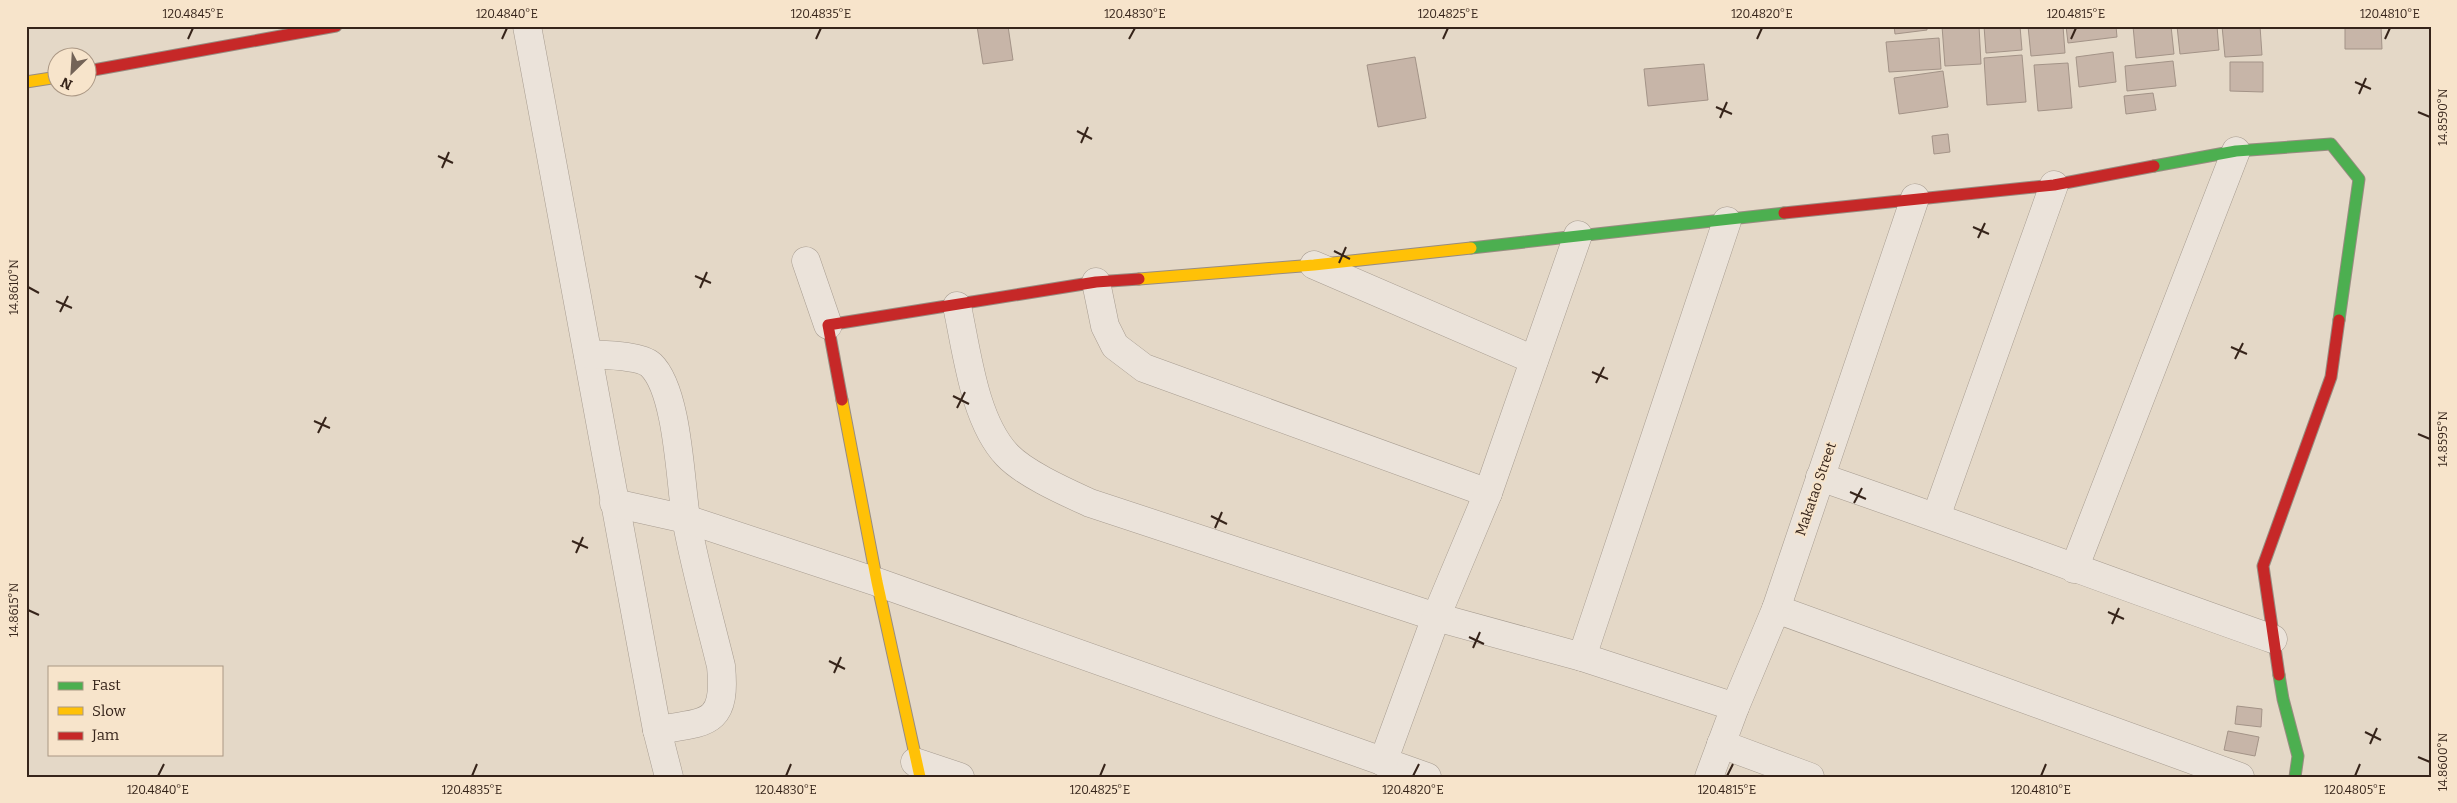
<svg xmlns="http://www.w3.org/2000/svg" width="2457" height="803" font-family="Bitter,serif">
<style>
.building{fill:#c7b5a8;stroke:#a39387}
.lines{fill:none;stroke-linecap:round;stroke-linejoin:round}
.street-casing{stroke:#a89d91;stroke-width:29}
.fast-casing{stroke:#988c81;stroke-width:13}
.slow-casing{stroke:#988c81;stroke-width:13}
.jam-casing{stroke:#988c81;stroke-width:13}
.street{stroke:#ebe3da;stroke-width:28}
.fast{stroke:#4caf50;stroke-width:11}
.slow{stroke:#ffc107;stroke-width:11}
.jam{stroke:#c62828;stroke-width:11}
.ticks{fill:none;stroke:#36241a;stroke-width:2}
.labels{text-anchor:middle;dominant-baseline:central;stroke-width:4;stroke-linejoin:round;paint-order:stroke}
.street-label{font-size:14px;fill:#36241a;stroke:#f7e4cb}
.neatline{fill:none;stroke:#36241a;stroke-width:2}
.ticks-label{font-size:12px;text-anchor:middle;fill:#36241a}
</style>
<rect width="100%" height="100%" fill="#e4d8c7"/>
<g class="building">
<path d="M 977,26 L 1008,26 L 1013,60 L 983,64 Z"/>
<path d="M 1894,26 L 1927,26 L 1927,30 L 1895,34 Z"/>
<path d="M 1942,26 L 1979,26 L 1981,64 L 1945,66 Z"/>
<path d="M 1984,26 L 2020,26 L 2022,50 L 1986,53 Z"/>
<path d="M 2028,26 L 2063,26 L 2065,53 L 2031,56 Z"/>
<path d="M 2066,26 L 2116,26 L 2117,37 L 2068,43 Z"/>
<path d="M 2133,26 L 2171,26 L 2174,54 L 2136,58 Z"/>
<path d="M 2177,26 L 2217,26 L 2219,50 L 2180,54 Z"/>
<path d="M 2222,26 L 2260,26 L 2262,55 L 2225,57 Z"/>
<path d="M 2345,26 L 2381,26 L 2382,49 L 2345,49 Z"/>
<path d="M 1939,38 L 1941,69 L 1889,72 L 1886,42 Z"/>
<path d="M 2113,52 L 2116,82 L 2079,87 L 2076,57 Z"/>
<path d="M 2022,55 L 2026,102 L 1987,105 L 1984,58 Z"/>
<path d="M 1415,57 L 1426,118 L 1378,127 L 1367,65 Z"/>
<path d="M 2173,61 L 2176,86 L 2127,91 L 2125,66 Z"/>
<path d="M 2230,62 L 2263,62 L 2263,92 L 2230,91 Z"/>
<path d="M 2068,63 L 2072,108 L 2038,111 L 2034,65 Z"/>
<path d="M 1704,64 L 1708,100 L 1648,106 L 1644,69 Z"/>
<path d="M 1943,71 L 1948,107 L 1899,114 L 1894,78 Z"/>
<path d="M 2153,93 L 2156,110 L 2126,114 L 2124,96 Z"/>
<path d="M 1948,134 L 1950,152 L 1934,154 L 1932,136 Z"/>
<path d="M 2237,706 L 2262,709 L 2261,727 L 2235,724 Z"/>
<path d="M 2228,731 L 2259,737 L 2255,756 L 2224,750 Z"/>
</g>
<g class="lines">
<g class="street-casing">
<g id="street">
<path d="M 527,26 L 657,730 L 669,777"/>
<path d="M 806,261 L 828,325"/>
<path d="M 1314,265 L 1534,360"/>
<path d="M 1096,282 L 1105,326 L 1115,346 L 1144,368 L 1488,493"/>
<path d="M 957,306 C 967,352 974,420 1007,455 C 1025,474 1066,492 1090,503 L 1436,617 L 1582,657 L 1735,707"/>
<path d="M 588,354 C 603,355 640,355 651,365 C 678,391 680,480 686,518 C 695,568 709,617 721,666 C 727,726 706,722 657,730"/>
<path d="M 1820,477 C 1972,529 2122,586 2273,639"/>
<path d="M 614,503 L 686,519 L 877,582 L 1427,777"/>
<path d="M 1936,517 L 2054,185"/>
<path d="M 2074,569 L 2236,151"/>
<path d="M 1776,609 L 2240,777"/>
<path d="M 1582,657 L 1727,221"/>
<path d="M 1721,744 L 1810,777"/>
<path d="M 915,762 L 960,777"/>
<path d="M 1383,762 L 1436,617 L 1488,493 L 1578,235"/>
<path d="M 1709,777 L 1735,707 L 1776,609 L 1915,198"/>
</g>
</g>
<g class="fast-casing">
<g id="fast">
<path d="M 2154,166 L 2236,151 L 2331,144 L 2359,179 L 2339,320"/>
<path d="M 1471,248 L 1784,213"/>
<path d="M 2279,675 L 2283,699 L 2298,756 L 2295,777"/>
</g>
</g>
<g class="slow-casing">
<g id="slow">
<path d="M 26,82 L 58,77"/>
<path d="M 1139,279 L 1314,265 L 1471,248"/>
<path d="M 842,400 L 877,582 L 920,777"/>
</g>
</g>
<g class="jam-casing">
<g id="jam">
<path d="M 88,71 L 336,26"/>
<path d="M 1784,213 L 2054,185 L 2154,166"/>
<path d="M 842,400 L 828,325 L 1096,282 L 1139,279"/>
<path d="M 2279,675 L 2263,566 L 2331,377 L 2339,320"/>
</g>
</g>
<use href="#street" class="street"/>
<use href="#fast" class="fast"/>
<use href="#slow" class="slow"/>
<use href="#jam" class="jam"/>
</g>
<path class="ticks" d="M 188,39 L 193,28M 502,39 L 507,28M 816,39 L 821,28M 1129,39 L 1135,28M 1443,39 L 1448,28M 1757,39 L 1762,28M 2071,39 L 2076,28M 2385,39 L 2390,28M 2355,82 L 2371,89M 2359,94 L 2366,78M 1716,107 L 1732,114M 2418,112 L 2430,117M 1720,118 L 1727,102M 1077,131 L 1092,139M 1081,143 L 1088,127M 438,156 L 453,163M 442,168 L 449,152M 1973,227 L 1989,234M 1978,238 L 1985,223M 1334,251 L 1350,259M 1339,263 L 1346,247M 695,276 L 711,283M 28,287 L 39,293M 700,288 L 707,272M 56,301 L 72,308M 60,312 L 68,296M 2231,347 L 2247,354M 2235,359 L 2243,343M 1592,372 L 1608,379M 1596,383 L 1604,367M 953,396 L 969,404M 957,408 L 965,392M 314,421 L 330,428M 318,433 L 326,417M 2418,434 L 2430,439M 1850,492 L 1866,499M 1854,503 L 1862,488M 1211,516 L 1227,524M 1215,528 L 1222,512M 572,541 L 588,548M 576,553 L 583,537M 28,610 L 39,615M 2108,612 L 2124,619M 2112,624 L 2119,608M 1469,637 L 1484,644M 1473,648 L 1480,632M 829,661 L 845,669M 834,673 L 841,657M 2365,732 L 2381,740M 2370,744 L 2377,728M 2418,757 L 2430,762M 158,776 L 164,764M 472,776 L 477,764M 786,776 L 791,764M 1100,776 L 1105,764M 1413,776 L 1419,764M 1727,776 L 1733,764M 2041,776 L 2046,764M 2355,776 L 2360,764"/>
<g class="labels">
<g class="street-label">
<text transform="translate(1816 489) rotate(-71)">Makatao Street</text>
</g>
</g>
<rect width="2457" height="803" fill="none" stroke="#f7e4cb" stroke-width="55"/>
<rect x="48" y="666" width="175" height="90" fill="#f7e4cb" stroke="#aa9784"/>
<rect x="58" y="682" width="25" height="8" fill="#4caf50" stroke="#aa9784"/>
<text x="92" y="690" font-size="15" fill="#36241a">Fast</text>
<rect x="58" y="707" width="25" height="8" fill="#ffc107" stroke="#aa9784"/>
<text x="92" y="716" font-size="15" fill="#36241a">Slow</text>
<rect x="58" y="732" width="25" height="8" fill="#c62828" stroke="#aa9784"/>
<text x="92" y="740" font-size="15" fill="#36241a">Jam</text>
<g transform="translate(72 72) rotate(205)"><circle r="24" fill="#f7e4cb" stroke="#aa9784"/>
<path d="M0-4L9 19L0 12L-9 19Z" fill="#736357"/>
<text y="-8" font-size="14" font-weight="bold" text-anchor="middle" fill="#36241a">N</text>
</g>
<rect x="28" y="28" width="2402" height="748" class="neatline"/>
<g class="ticks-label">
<text x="193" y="18">120.4845°E</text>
<text x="507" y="18">120.4840°E</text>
<text x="821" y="18">120.4835°E</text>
<text x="1135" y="18">120.4830°E</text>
<text x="1448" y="18">120.4825°E</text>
<text x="1762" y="18">120.4820°E</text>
<text x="2076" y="18">120.4815°E</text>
<text x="2390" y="18">120.4810°E</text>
<text transform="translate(2443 117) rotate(-90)" y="4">14.8590°N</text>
<text transform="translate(14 287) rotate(-90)" y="4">14.8610°N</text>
<text transform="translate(2443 439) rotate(-90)" y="4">14.8595°N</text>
<text transform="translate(14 610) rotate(-90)" y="4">14.8615°N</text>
<text transform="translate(2443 762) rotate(-90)" y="4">14.8600°N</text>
<text x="158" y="794">120.4840°E</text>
<text x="472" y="794">120.4835°E</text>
<text x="786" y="794">120.4830°E</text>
<text x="1100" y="794">120.4825°E</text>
<text x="1413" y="794">120.4820°E</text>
<text x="1727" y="794">120.4815°E</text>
<text x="2041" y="794">120.4810°E</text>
<text x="2355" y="794">120.4805°E</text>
</g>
</svg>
